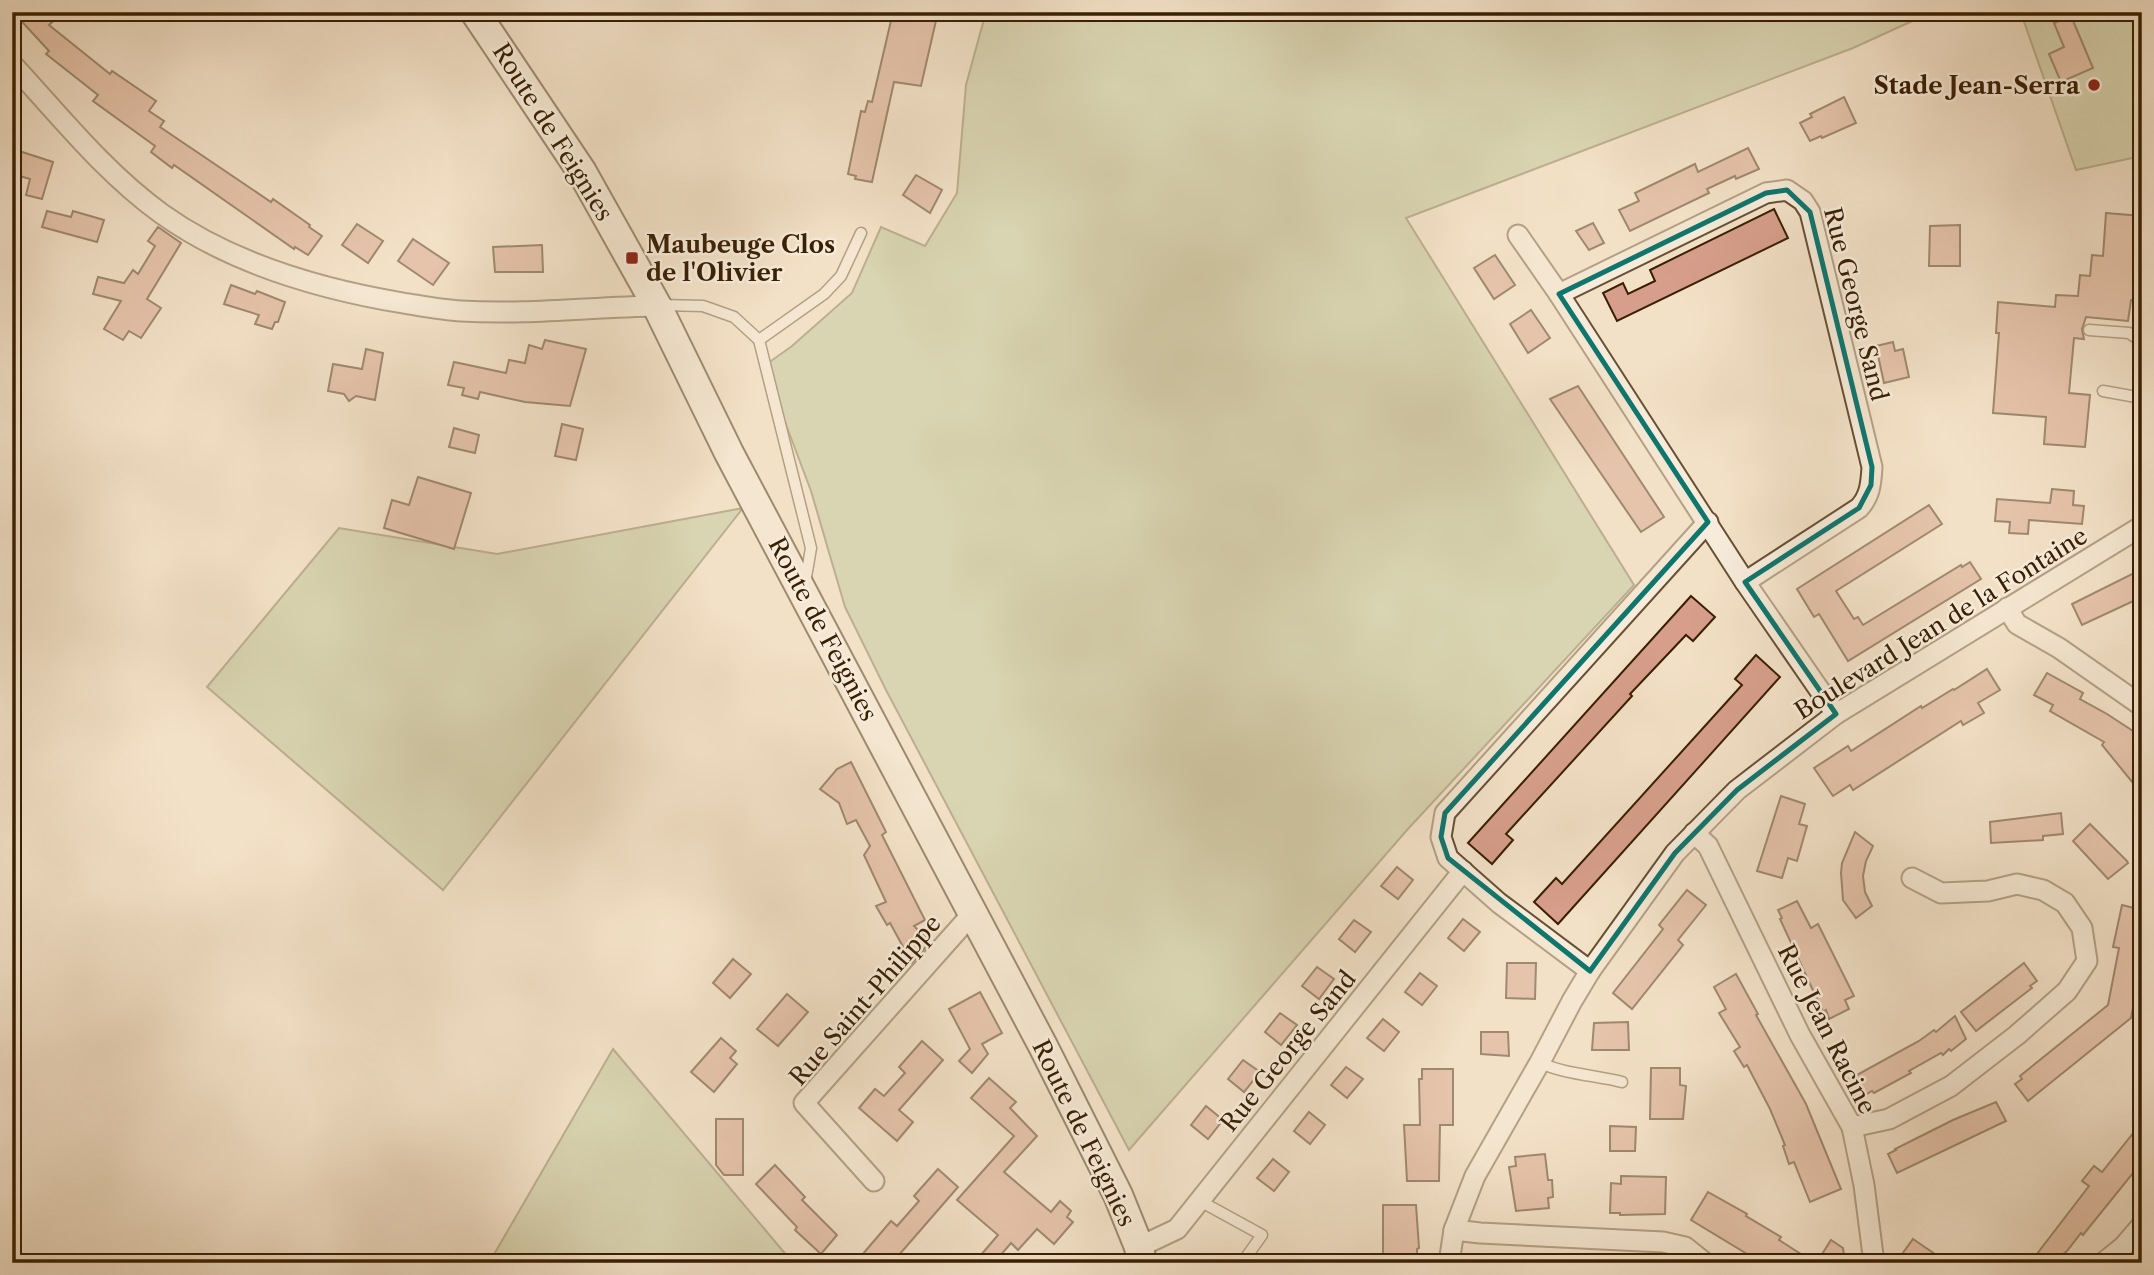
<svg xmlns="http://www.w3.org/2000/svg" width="2154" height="1275" font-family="'Libre Caslon Text',serif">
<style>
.green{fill:#bac397;stroke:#7a714c;stroke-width:2}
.building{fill:#d79f8b;stroke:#391f02;stroke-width:2}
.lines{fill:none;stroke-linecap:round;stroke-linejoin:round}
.lane-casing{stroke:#685033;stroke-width:13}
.street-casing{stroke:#685033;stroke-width:23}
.secondary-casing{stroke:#391f02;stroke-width:32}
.lane{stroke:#f7ecdb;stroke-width:10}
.street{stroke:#f7ecdb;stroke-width:19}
.secondary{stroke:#f7ecdb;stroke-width:28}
.marked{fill:none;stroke:#0f766e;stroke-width:5;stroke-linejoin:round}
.poi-dot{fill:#8f2418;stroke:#f7ecdb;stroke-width:2.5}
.labels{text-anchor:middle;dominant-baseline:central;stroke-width:5;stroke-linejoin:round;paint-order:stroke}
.poi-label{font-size:24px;font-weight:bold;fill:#391f02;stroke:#f7ecdb;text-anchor:end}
.street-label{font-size:24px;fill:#391f02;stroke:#f7ecdb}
</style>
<rect width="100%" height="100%" fill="#f3e1c7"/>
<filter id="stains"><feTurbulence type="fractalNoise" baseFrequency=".00286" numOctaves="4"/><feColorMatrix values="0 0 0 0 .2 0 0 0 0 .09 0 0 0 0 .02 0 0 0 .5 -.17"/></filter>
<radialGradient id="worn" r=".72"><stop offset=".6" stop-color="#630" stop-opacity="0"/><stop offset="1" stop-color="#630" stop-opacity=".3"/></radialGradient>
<g class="green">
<path d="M 986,12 L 1932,12 L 1853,48 L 1406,218 L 1634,585 L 1407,830 L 1129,1150 L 886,690 L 845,607 L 811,491 L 764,366 L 792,346 L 852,293 L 881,227 L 925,246 L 957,193 L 966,85 Z"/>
<path d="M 2142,12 L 2142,156 L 2076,170 L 2021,13 Z"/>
<path d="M 743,508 L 443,890 L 207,687 L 339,528 L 497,554 Z"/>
<path d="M 613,1049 L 793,1263 L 489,1263 Z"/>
</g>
<g class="building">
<path d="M 13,12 L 63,12 L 49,25 L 110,74 L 112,71 L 156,101 L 149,111 L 164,121 L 160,127 L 271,202 L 273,199 L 310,225 L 309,227 L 322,236 L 308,255 L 295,247 L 294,249 L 174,165 L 172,168 L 151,152 L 155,146 L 93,101 L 98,95 L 46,54 L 49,51 Z"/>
<path d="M 893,12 L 938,12 L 921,86 L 894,82 L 872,182 L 855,179 L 856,176 L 848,174 L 861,111 L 865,112 L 868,101 L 872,102 Z"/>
<path d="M 2071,16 L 2093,68 L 2061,82 L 2049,54 L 2064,47 L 2054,23 Z"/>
<path d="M 1844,97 L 1856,123 L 1822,138 L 1821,136 L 1810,141 L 1800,123 L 1812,117 L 1810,114 Z"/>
<path d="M 1748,148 L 1759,169 L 1736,179 L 1735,176 L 1707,189 L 1709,193 L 1630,231 L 1619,210 L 1639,201 L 1635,193 L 1695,164 L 1698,172 Z"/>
<path d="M 19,151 L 53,162 L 42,199 L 26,195 L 30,179 L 12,174 Z"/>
<path d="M 916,175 L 942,190 L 930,213 L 903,195 Z"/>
<path d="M 1774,209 L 1788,238 L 1617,321 L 1603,293 L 1623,283 L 1628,294 L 1655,281 L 1650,270 Z"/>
<path d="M 47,211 L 71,217 L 73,211 L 104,220 L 97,242 L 42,227 Z"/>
<path d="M 2106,213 L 2142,216 L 2142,301 L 2131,300 L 2128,321 L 2086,317 L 2082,329 L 2084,339 L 2074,338 L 2069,393 L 2090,395 L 2085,447 L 2044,444 L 2046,417 L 1993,413 L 1999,333 L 1996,333 L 1998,302 L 2055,307 L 2056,295 L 2078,296 L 2080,275 L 2090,276 L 2092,255 L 2103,256 Z"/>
<path d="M 1593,223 L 1604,243 L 1589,250 L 1576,231 Z"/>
<path d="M 357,224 L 383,241 L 368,263 L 342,245 Z"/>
<path d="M 1960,225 L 1960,266 L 1929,266 L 1930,226 Z"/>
<path d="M 158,227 L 181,243 L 147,299 L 161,308 L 141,338 L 129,331 L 123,340 L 104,329 L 121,301 L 93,294 L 98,277 L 124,283 L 133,270 L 138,274 L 155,246 L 148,241 Z"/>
<path d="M 413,239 L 449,263 L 433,285 L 398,261 Z"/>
<path d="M 542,245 L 543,272 L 495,272 L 493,247 Z"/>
<path d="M 1495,255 L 1515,285 L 1494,299 L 1474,268 Z"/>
<path d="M 231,285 L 255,294 L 257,291 L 285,302 L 278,322 L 275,322 L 272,329 L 255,324 L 259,315 L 224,304 Z"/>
<path d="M 1531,310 L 1550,338 L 1528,353 L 1510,324 Z"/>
<path d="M 545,340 L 586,349 L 570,406 L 525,402 L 480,392 L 478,399 L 462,395 L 464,388 L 448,385 L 454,362 L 506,373 L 509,360 L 525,363 L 529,345 L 542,349 Z"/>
<path d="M 1893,342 L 1895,351 L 1903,349 L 1909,377 L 1884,383 L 1876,346 Z"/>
<path d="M 366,349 L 383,353 L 375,400 L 356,396 L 349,401 L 344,394 L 328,391 L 333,364 L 362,369 Z"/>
<path d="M 1578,386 L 1664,517 L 1641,532 L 1550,399 Z"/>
<path d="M 562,424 L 583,429 L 576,460 L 555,456 Z"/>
<path d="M 454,428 L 479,435 L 475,453 L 449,447 Z"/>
<path d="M 418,477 L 471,493 L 454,549 L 384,528 L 392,500 L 409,505 Z"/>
<path d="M 2052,489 L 2074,491 L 2073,505 L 2084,506 L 2082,524 L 2029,520 L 2028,534 L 2009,533 L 2010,522 L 1995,521 L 1997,499 L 2050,503 Z"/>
<path d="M 1929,505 L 1942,524 L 1836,591 L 1854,619 L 1858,617 L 1863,625 L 1961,565 L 1962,567 L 1970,562 L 1981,579 L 1848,661 L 1819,614 L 1814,617 L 1797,589 Z"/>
<path d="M 2142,569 L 2142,597 L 2082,625 L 2072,604 Z"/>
<path d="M 1691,596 L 1715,617 L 1693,641 L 1686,635 L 1630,694 L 1632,696 L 1506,834 L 1513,840 L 1492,864 L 1468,843 Z"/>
<path d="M 1756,655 L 1780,677 L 1558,924 L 1534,902 L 1556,878 L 1562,884 L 1742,685 L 1735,679 Z"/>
<path d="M 1987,669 L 2000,690 L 1978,703 L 1984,713 L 1963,725 L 1961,721 L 1853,790 L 1850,785 L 1833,796 L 1814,768 L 1848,746 L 1851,751 L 1921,706 L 1922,708 L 1953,689 L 1954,690 Z"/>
<path d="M 2047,673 L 2083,693 L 2080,699 L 2107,714 L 2136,733 L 2142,740 L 2142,775 L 2133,783 L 2102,745 L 2104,742 L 2050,711 L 2053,705 L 2034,695 Z"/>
<path d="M 851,762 L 886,832 L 882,835 L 925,920 L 914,926 L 928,940 L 926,947 L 912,963 L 890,923 L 887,925 L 876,906 L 886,902 L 864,855 L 870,846 L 856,820 L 847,824 L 839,803 L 820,789 L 837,769 Z"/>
<path d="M 1781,796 L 1805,804 L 1799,824 L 1807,826 L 1797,861 L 1788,858 L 1782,878 L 1757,871 Z"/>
<path d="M 2061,813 L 2063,834 L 2043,836 L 2043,840 L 1991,843 L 1990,822 Z"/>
<path d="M 2090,824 L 2127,861 L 2128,863 L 2108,879 L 2073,841 Z"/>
<path d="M 1855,832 L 1873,846 L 1866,861 L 1863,876 L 1865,892 L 1872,906 L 1856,918 L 1843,900 L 1841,873 L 1842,863 Z"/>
<path d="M 1397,867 L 1413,880 L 1398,899 L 1381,886 Z"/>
<path d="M 1687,890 L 1706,905 L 1678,940 L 1683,945 L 1632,1009 L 1613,993 L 1663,929 L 1659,925 Z"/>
<path d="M 1797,901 L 1811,928 L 1818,924 L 1854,996 L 1845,1000 L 1849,1009 L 1829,1019 L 1826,1010 L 1823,1012 L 1780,919 L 1782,918 L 1778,910 Z"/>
<path d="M 2122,905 L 2142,910 L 2142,961 L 2131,1018 L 2028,1101 L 2015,1084 L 2022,1079 L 2020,1076 L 2108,1005 L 2119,948 L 2113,947 Z"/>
<path d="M 1463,919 L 1480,932 L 1464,951 L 1448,938 Z"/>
<path d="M 1354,920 L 1371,932 L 1355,952 L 1339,939 Z"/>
<path d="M 733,959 L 751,974 L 730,998 L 713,983 Z"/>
<path d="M 1507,963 L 1536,963 L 1535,999 L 1506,998 Z"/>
<path d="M 2024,963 L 2037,981 L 2030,986 L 2032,988 L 1976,1031 L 1961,1012 Z"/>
<path d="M 1317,967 L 1334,979 L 1319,999 L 1302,986 Z"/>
<path d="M 1420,973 L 1437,986 L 1422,1005 L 1405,992 Z"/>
<path d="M 1736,974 L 1758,1014 L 1756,1015 L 1806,1104 L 1841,1189 L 1810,1202 L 1794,1162 L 1789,1164 L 1783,1146 L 1785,1145 L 1770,1109 L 1747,1065 L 1744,1067 L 1734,1051 L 1740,1047 L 1719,1013 L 1726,1009 L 1714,987 Z"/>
<path d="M 980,992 L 1002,1033 L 982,1044 L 988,1054 L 972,1073 L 959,1061 L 970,1049 L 949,1009 Z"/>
<path d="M 787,994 L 808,1012 L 778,1046 L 757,1029 Z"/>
<path d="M 1280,1013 L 1297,1025 L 1281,1045 L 1265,1032 Z"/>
<path d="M 1955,1016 L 1966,1039 L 1951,1051 L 1949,1049 L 1943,1055 L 1941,1053 L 1909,1071 L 1911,1073 L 1874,1093 L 1872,1091 L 1857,1100 L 1846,1081 L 1919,1041 L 1934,1030 L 1936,1032 Z"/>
<path d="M 1383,1019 L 1399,1032 L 1384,1051 L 1367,1038 Z"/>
<path d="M 1628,1022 L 1629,1050 L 1592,1050 L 1594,1023 Z"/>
<path d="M 1481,1032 L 1508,1032 L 1509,1056 L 1481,1054 Z"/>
<path d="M 721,1038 L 736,1051 L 730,1058 L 737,1064 L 714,1092 L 691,1072 Z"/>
<path d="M 922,1041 L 943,1060 L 899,1110 L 913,1122 L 897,1141 L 859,1108 L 875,1089 L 884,1096 L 905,1073 L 899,1067 Z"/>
<path d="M 1243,1060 L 1260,1072 L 1244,1092 L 1228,1079 Z"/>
<path d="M 1346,1067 L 1363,1079 L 1347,1098 L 1331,1085 Z"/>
<path d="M 1651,1068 L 1680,1068 L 1680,1085 L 1686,1086 L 1683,1119 L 1650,1119 Z"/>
<path d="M 1422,1069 L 1453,1069 L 1453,1125 L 1440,1125 L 1439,1181 L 1407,1181 L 1404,1125 L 1420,1125 L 1419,1079 L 1422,1079 Z"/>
<path d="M 989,1078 L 1016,1102 L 1010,1108 L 1037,1136 L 1004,1172 L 1051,1212 L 1060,1201 L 1071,1211 L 1067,1217 L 1073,1222 L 1054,1244 L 1037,1229 L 1018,1250 L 1011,1243 L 994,1263 L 974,1263 L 998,1235 L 957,1200 L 1014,1136 L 971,1098 Z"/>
<path d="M 1996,1102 L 2006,1121 L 1897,1173 L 1888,1154 L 1896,1150 L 1895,1149 L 1953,1120 Z"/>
<path d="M 1206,1106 L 1223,1120 L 1208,1139 L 1191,1125 Z"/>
<path d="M 1309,1112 L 1325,1125 L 1310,1144 L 1294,1131 Z"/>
<path d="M 716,1119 L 743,1119 L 743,1175 L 724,1175 L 716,1165 Z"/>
<path d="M 2142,1122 L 2142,1162 L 2083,1235 L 2081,1233 L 2067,1251 L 2052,1263 L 2030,1263 L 2089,1186 L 2082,1181 L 2094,1166 L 2102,1172 Z"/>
<path d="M 1610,1126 L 1636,1127 L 1635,1151 L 1610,1151 Z"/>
<path d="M 1545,1154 L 1548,1180 L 1552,1180 L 1553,1197 L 1548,1198 L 1549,1208 L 1516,1211 L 1509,1167 L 1516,1166 L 1515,1157 Z"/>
<path d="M 1273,1159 L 1289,1172 L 1274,1191 L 1257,1178 Z"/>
<path d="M 775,1165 L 805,1197 L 802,1200 L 837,1235 L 821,1254 L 795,1230 L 797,1227 L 756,1184 Z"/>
<path d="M 938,1169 L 958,1187 L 892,1263 L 871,1263 L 862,1255 L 891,1221 L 897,1226 L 919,1201 L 914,1196 Z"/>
<path d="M 1621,1176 L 1666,1177 L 1665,1214 L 1620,1215 L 1620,1213 L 1610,1213 L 1611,1183 L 1621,1184 Z"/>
<path d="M 1708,1192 L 1747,1214 L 1746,1216 L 1781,1237 L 1779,1240 L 1815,1263 L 1762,1263 L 1691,1220 Z"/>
<path d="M 1383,1205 L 1416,1205 L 1419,1248 L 1417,1249 L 1417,1258 L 1383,1259 Z"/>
<path d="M 1913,1239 L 1948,1263 L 1909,1263 L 1900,1257 Z"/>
<path d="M 1831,1240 L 1843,1248 L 1845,1263 L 1819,1259 Z"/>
</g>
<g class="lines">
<g class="lane-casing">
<g id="lane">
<path d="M 661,305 L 703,306 L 734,317 L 759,340 L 811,548 L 805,583"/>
<path d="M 2089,330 L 2129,333 L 2142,342"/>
<path d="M 759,340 L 824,294 L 841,276 L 861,233"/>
<path d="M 2103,391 L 2142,398"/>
<path d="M 1540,1062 C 1557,1073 1600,1076 1622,1082"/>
<path d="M 1200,1201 L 1262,1235 L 1242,1263"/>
</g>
</g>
<g class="street-casing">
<g id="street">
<path d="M 12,64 C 59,115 105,173 162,214 C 232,264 319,289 403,303 C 422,306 442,310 461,311 C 526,315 592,307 657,306"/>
<path d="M 1518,235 L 1559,294 L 1745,582 L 1836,714"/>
<path d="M 1559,294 L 1766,193 L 1787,190 L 1803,201 L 1810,212 L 1872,467 C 1871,484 1870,496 1859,508 L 1745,582"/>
<path d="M 2007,608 L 2017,624 L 2059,648 L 2142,706"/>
<path d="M 1694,833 L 1708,846 L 1800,1035 L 1852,1127 L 1864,1185 L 1874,1263"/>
<path d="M 1590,971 L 1499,903 L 1448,858 L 1441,837 L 1445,813 L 1708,522"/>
<path d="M 1852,1127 L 1889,1119 L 1951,1086 L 2017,1035 L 2067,991 L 2087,961 L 2082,928 L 2065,903 L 2043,890 L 2017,884 L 1988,891 L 1941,893 L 1912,878"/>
<path d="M 874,1181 L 804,1103 L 972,914"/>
<path d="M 1454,1230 L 1480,1233 L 1663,1242 L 1685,1247 L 1705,1263"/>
<path d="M 1139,1247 L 1177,1229 L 1463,871"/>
<path d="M 1449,1263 L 1454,1230 L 1475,1176 L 1540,1062 L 1572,1001 L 1590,971 L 1675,853 L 1737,790 L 1836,714 L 2142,526"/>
<path d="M 2103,1263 L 2123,1247 L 2142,1225"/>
</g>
</g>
<g class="secondary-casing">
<path id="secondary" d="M 475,12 L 582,172 L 657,306 L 729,453 L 1043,1046 L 1118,1195 L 1139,1247 L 1142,1263"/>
</g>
<use href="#lane" class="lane"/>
<use href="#street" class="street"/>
<use href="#secondary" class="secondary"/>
</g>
<path d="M0 0H2154V1275H0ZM 1787,190 L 1810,212 L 1872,467 L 1871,485 L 1859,508 L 1745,582 L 1836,714 L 1737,790 L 1675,853 L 1590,971 L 1448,858 L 1441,837 L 1445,813 L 1708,522 L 1559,294 L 1766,193 Z" fill="#f3e1c7" fill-opacity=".55" fill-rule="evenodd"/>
<path class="marked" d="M 1787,190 L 1810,212 L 1872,467 L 1871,485 L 1859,508 L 1745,582 L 1836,714 L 1737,790 L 1675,853 L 1590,971 L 1448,858 L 1441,837 L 1445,813 L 1708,522 L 1559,294 L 1766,193 Z"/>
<g class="poi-dot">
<circle cx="2094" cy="85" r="7"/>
<rect x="625" y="251" width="14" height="14" rx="3.5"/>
</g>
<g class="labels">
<g class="poi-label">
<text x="2080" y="85">Stade Jean-Serra</text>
<text x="646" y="244" text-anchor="start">Maubeuge Clos<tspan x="646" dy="28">de l'Olivier</tspan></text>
</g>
<g class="street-label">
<text transform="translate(553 132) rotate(58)">Route de Feignies</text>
<text transform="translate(1856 304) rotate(76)">Rue George Sand</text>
<text transform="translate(1941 623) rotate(-32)">Boulevard Jean de la Fontaine</text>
<text transform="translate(823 629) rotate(62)">Route de Feignies</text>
<text transform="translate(865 1000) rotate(-49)">Rue Saint-Philippe</text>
<text transform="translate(1827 1029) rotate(63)">Rue Jean Racine</text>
<text transform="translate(1288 1051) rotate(-51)">Rue George Sand</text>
<text transform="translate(1084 1133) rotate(64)">Route de Feignies</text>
</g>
</g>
<rect width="2154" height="1275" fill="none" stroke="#f3e1c7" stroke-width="42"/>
<rect x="14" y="14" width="2126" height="1247" fill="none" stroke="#391f02" stroke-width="3.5"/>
<rect x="21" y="21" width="2112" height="1233" fill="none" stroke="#391f02" stroke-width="2"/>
<rect width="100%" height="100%" filter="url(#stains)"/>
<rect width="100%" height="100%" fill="url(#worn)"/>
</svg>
